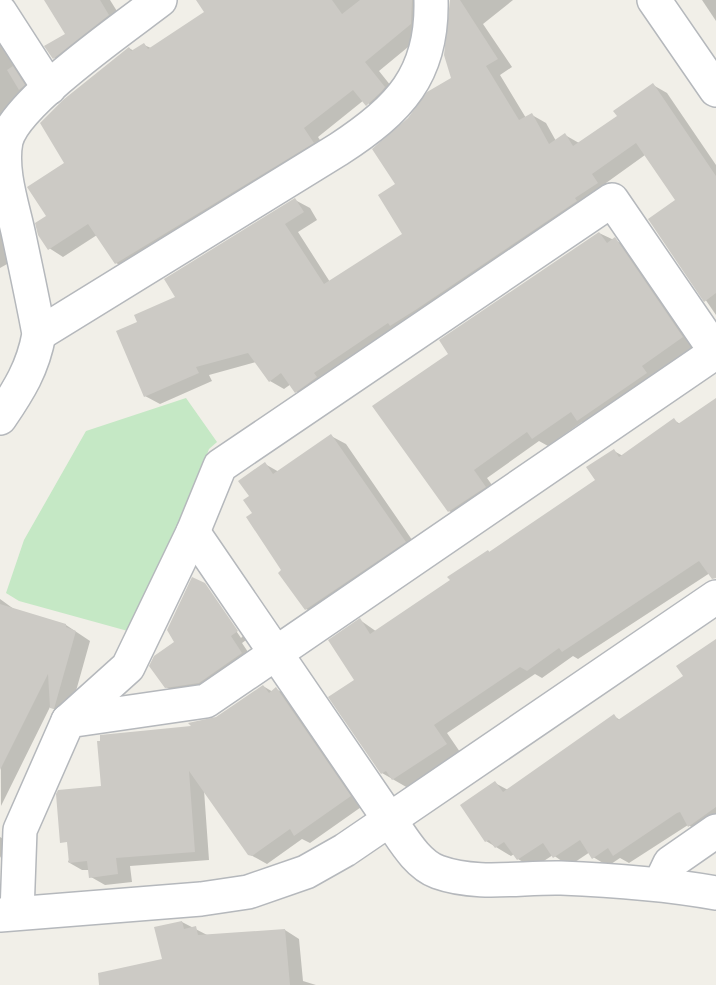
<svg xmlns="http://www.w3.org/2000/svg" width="716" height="985" font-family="'Noto Sans',sans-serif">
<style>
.green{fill:#c5e8c5}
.shadow{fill:#0003}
.building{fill:#cccac5}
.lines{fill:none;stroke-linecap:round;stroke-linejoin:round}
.street-casing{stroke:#b5b8bc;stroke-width:36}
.street{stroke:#fff;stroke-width:33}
</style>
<rect width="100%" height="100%" fill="#f1efe8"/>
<path class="green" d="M 186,398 L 217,442 L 209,449 L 181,526 L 135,633 L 19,601 L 6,593 L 24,540 L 86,431 Z"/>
<g class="shadow">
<path d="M 46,0 L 110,0 L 125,24 L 70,68 L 54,58 L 67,34 Z"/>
<path d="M 198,0 L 429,0 L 425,33 L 379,71 L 399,96 L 382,113 L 364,100 L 318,137 L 327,151 L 131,271 L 116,263 L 97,235 L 63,257 L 49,248 L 48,217 L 66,163 L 129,48 L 134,51 L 144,45 L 151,48 L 206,13 Z"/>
<path d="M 451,0 L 513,0 L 483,24 L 512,67 L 500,75 L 526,118 L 532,115 L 546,123 L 556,141 L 565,135 L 579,143 L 619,116 L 653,85 L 667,93 L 716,165 L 716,315 L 650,219 L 677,201 L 645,155 L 606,183 L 611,191 L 310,400 L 296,391 L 291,384 L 284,389 L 270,381 L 256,362 L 209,375 L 212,381 L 160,404 L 145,396 L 139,322 L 177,298 L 295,200 L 310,208 L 317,220 L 298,232 L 330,282 L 405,234 L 397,184 L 452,79 Z"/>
<path d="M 702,0 L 716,0 L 716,21 Z"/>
<path d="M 0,38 L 40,95 L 0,117 Z"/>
<path d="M 0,229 L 16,259 L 0,268 Z"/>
<path d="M 599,233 L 629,247 L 697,346 L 593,429 L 582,422 L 548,446 L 539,441 L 487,478 L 499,495 L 464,520 L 449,511 L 374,407 L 450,354 Z"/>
<path d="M 716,400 L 716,569 L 578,659 L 573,656 L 542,678 L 535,674 L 447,733 L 460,752 L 408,788 L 382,773 L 356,680 L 360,620 L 377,632 L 452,581 L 488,551 L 491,553 L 597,480 L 614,451 L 623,456 L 674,420 L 680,424 Z"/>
<path d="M 331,436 L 346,444 L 419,550 L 321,617 L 306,609 L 280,573 L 283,571 L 254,513 L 251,496 L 265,464 L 279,472 Z"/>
<path d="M 204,584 L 241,638 L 243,636 L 210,587 L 217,591 L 249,638 L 242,643 L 254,661 L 212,689 L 178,694 L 166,687 L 176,643 Z"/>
<path d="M 0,599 L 18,612 L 66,625 L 90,641 L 69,716 L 50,707 L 1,806 Z"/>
<path d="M 716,641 L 716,827 L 704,834 L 688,825 L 629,863 L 620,858 L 608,866 L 593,857 L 590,852 L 569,866 L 553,855 L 533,868 L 518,859 L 514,854 L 511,856 L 486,841 L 495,783 L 508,790 L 614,716 L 620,720 L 685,676 Z"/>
<path d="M 263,686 L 273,692 L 276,689 L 291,698 L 364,805 L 310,843 L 302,839 L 267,864 L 249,854 L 204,790 L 209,860 L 130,866 L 132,882 L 105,885 L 91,877 L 90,870 L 82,870 L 68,862 L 102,787 L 193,728 L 217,718 Z"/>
<path d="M 0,837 L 9,842 L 0,858 Z"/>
<path d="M 182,922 L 209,936 L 285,930 L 299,939 L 303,981 L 316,985 L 153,985 Z"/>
</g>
<g class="building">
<path d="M 44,0 L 100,0 L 109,15 L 53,59 L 44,46 L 65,34 Z"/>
<path d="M 196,0 L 332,0 L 342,14 L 360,0 L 412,0 L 411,24 L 365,62 L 385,87 L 381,92 L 366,106 L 353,90 L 304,128 L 314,143 L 115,264 L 88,224 L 48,250 L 38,235 L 35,223 L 46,216 L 27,187 L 64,163 L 40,123 L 63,100 L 129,47 L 131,51 L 144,43 L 148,49 L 204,12 Z"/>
<path d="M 450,0 L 460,0 L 498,59 L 486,66 L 519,120 L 532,113 L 549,144 L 565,133 L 573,146 L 617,116 L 613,111 L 653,83 L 716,176 L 716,293 L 704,302 L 648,219 L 675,200 L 636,143 L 592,174 L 598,183 L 575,198 L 577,201 L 417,309 L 390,326 L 388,323 L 314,373 L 317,377 L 295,393 L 281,373 L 269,382 L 248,353 L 196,367 L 199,373 L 144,397 L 116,331 L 137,322 L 134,315 L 175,297 L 164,279 L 295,198 L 304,212 L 285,224 L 324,284 L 402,234 L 378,195 L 395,184 L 372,149 L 408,118 L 427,92 L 451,78 L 444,55 Z"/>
<path d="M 13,66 L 25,85 L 19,90 L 7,70 Z"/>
<path d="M 599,232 L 607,243 L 615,237 L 683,337 L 642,366 L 647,373 L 577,421 L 571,412 L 532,439 L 527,432 L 474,470 L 486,487 L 448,512 L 372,406 L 448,354 L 439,340 Z"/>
<path d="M 716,398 L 716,578 L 712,579 L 699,561 L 562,652 L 559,648 L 527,671 L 520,667 L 434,725 L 447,744 L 392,780 L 386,771 L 381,774 L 328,697 L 354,680 L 328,640 L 360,618 L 370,634 L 450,580 L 447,577 L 488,550 L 489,552 L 595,480 L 586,467 L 614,449 L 619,457 L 674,418 L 678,424 Z"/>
<path d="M 331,434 L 406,542 L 305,610 L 278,573 L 281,570 L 246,517 L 252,513 L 243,500 L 249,496 L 238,481 L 265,462 L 273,474 Z"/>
<path d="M 192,577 L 205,583 L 238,631 L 231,636 L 242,653 L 199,683 L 165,688 L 149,666 L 154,656 L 174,642 L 167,630 Z"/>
<path d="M 0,604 L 66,624 L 66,627 L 76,631 L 54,709 L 50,708 L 48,674 L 0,770 Z"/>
<path d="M 716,639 L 716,807 L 688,827 L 680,812 L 677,813 L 613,856 L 608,848 L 592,859 L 580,840 L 553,858 L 543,843 L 517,860 L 504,842 L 495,848 L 489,840 L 485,842 L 460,805 L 495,781 L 503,792 L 614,714 L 618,720 L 683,676 L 676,666 Z"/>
<path d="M 263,685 L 269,693 L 276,687 L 351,796 L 294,836 L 290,829 L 252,856 L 248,855 L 189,771 L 195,852 L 116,858 L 118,874 L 89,878 L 87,861 L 69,863 L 67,842 L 60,843 L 56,794 L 58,790 L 101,786 L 97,741 L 100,741 L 100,735 L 191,726 L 188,723 L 216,717 Z"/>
<path d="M 182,921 L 184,929 L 196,926 L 198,935 L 285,929 L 290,985 L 99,985 L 98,973 L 162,959 L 154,927 Z"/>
</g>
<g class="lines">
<g class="street-casing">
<g id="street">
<path d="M 654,0 L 716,90"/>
<path d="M 0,12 L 49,88"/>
<path d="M 39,334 L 339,149 C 399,110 433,75 431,0"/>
<path d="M 0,418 C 19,390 33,368 39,334 C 33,301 26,269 19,236 C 13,207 0,171 6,141 C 16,102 125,27 160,0"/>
<path d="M 193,532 L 389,819 C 402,837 416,864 438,872 C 477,886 521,877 561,878 C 613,880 665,884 716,893"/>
<path d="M 68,721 L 128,667 L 193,532 L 220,466 L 612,200 L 716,352"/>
<path d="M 660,884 L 670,863 L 716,831"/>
<path d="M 17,913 L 20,830 L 68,721 L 206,701 L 716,352"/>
<path d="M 0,915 L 201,899 L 248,892 L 306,872 L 345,850 L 716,597"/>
</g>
</g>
<use href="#street" class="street"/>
</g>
</svg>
